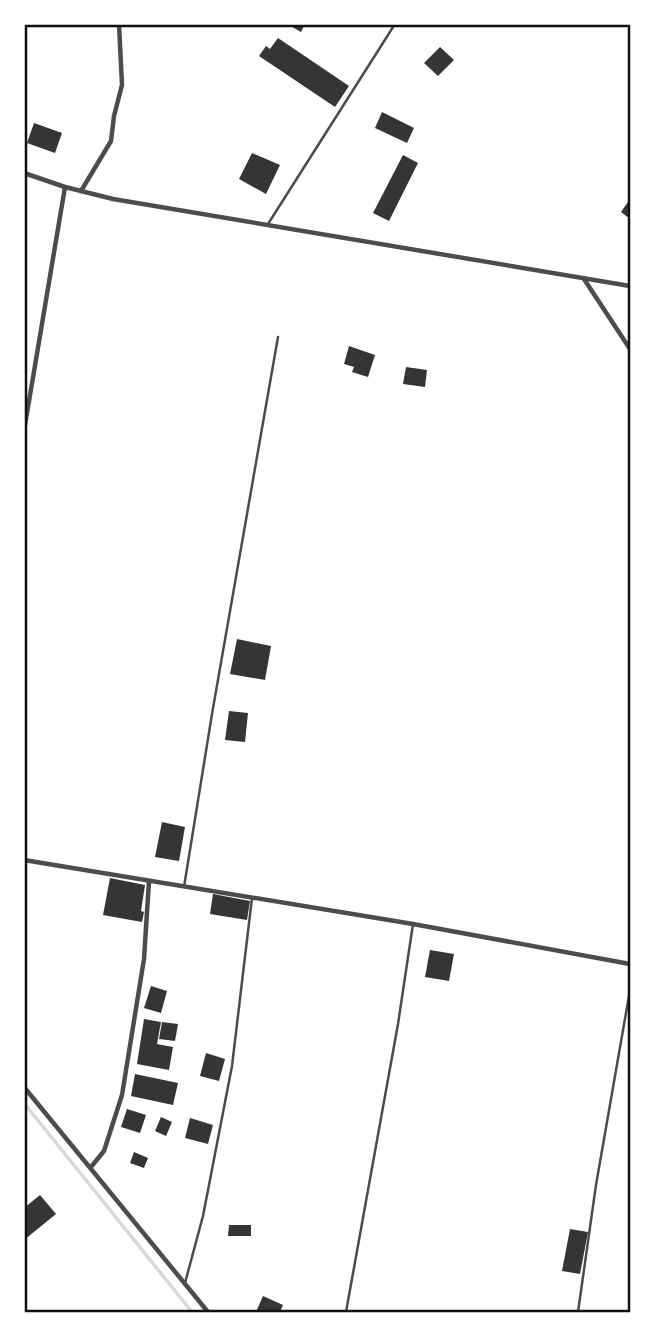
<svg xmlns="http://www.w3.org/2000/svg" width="655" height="1337" font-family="'Alegreya Sans',sans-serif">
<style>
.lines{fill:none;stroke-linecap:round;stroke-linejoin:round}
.stream{stroke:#d9d9d9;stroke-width:3.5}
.building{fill:#353535}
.service{stroke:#4c4c4c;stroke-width:2.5}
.minor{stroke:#4c4c4c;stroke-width:4.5}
.neatline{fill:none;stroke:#111;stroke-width:2.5}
</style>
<rect width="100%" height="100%" fill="#fff"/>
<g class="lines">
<path class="stream" d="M 24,1103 L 192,1312"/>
</g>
<g class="building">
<path d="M 287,24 L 305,24 L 301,32 Z"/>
<path d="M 278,38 L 349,86 L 335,107 L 259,56 L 266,46 L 270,49 Z"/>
<path d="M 440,47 L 454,60 L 438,76 L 424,63 Z"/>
<path d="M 382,112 L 414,128 L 407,143 L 375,128 Z"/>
<path d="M 34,123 L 62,133 L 55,153 L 27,143 Z"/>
<path d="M 252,153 L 280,165 L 266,194 L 239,179 Z"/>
<path d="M 403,155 L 418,163 L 389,221 L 373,213 Z"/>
<path d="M 630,199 L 630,219 L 621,212 Z"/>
<path d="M 349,346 L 375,355 L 368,377 L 352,372 L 354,367 L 344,364 Z"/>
<path d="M 406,367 L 427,370 L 425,387 L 403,384 Z"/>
<path d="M 237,639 L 271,646 L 265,680 L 230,674 Z"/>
<path d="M 229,711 L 248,713 L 245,742 L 225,740 Z"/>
<path d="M 162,822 L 185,827 L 179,861 L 155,857 Z"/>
<path d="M 110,878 L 145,885 L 141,911 L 144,912 L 142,922 L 103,915 Z"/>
<path d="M 213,894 L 250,901 L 247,920 L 210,914 Z"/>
<path d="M 430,950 L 454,954 L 449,981 L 425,977 Z"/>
<path d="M 151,986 L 167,991 L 161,1013 L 144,1008 Z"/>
<path d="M 144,1019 L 161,1022 L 157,1044 L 173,1047 L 169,1070 L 137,1064 Z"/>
<path d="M 162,1022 L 178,1024 L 175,1041 L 159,1039 Z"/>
<path d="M 206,1053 L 225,1059 L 219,1081 L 200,1076 Z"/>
<path d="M 135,1074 L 178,1083 L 173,1105 L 131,1096 Z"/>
<path d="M 127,1109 L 146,1115 L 140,1133 L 121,1127 Z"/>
<path d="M 161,1117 L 172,1122 L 166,1136 L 155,1131 Z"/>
<path d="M 190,1118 L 213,1125 L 208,1144 L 185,1138 Z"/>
<path d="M 134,1152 L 148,1158 L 144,1168 L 130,1163 Z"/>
<path d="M 40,1195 L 56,1214 L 24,1240 L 24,1208 Z"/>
<path d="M 229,1225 L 251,1225 L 251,1236 L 228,1236 Z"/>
<path d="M 570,1229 L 588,1232 L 580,1274 L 562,1271 Z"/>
<path d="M 263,1296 L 283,1305 L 280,1312 L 256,1312 Z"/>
</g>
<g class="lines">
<g class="service">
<path d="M 268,224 L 395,24"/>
<path d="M 184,887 L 212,714 L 278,337"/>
<path d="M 185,1283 L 203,1216 L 232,1066 L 252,898"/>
<path d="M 346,1312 L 398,1024 L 413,924"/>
<path d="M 578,1312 L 596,1185 L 630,990"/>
</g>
<g class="minor">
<path d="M 24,173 L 65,187 L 113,199 L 630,286"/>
<path d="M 81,191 L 111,141 L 114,116 L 122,85 L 119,24"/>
<path d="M 584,279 L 630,349"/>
<path d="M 24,431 L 65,187"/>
<path d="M 24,860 L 413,924 L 630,964"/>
<path d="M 24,1087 L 208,1312"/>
<path d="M 91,1167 L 104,1151 L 122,1095 L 144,959 L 149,881"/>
</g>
</g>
<rect width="655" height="1337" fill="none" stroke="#ffffff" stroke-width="52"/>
<rect x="26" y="26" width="603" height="1285" class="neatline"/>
</svg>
